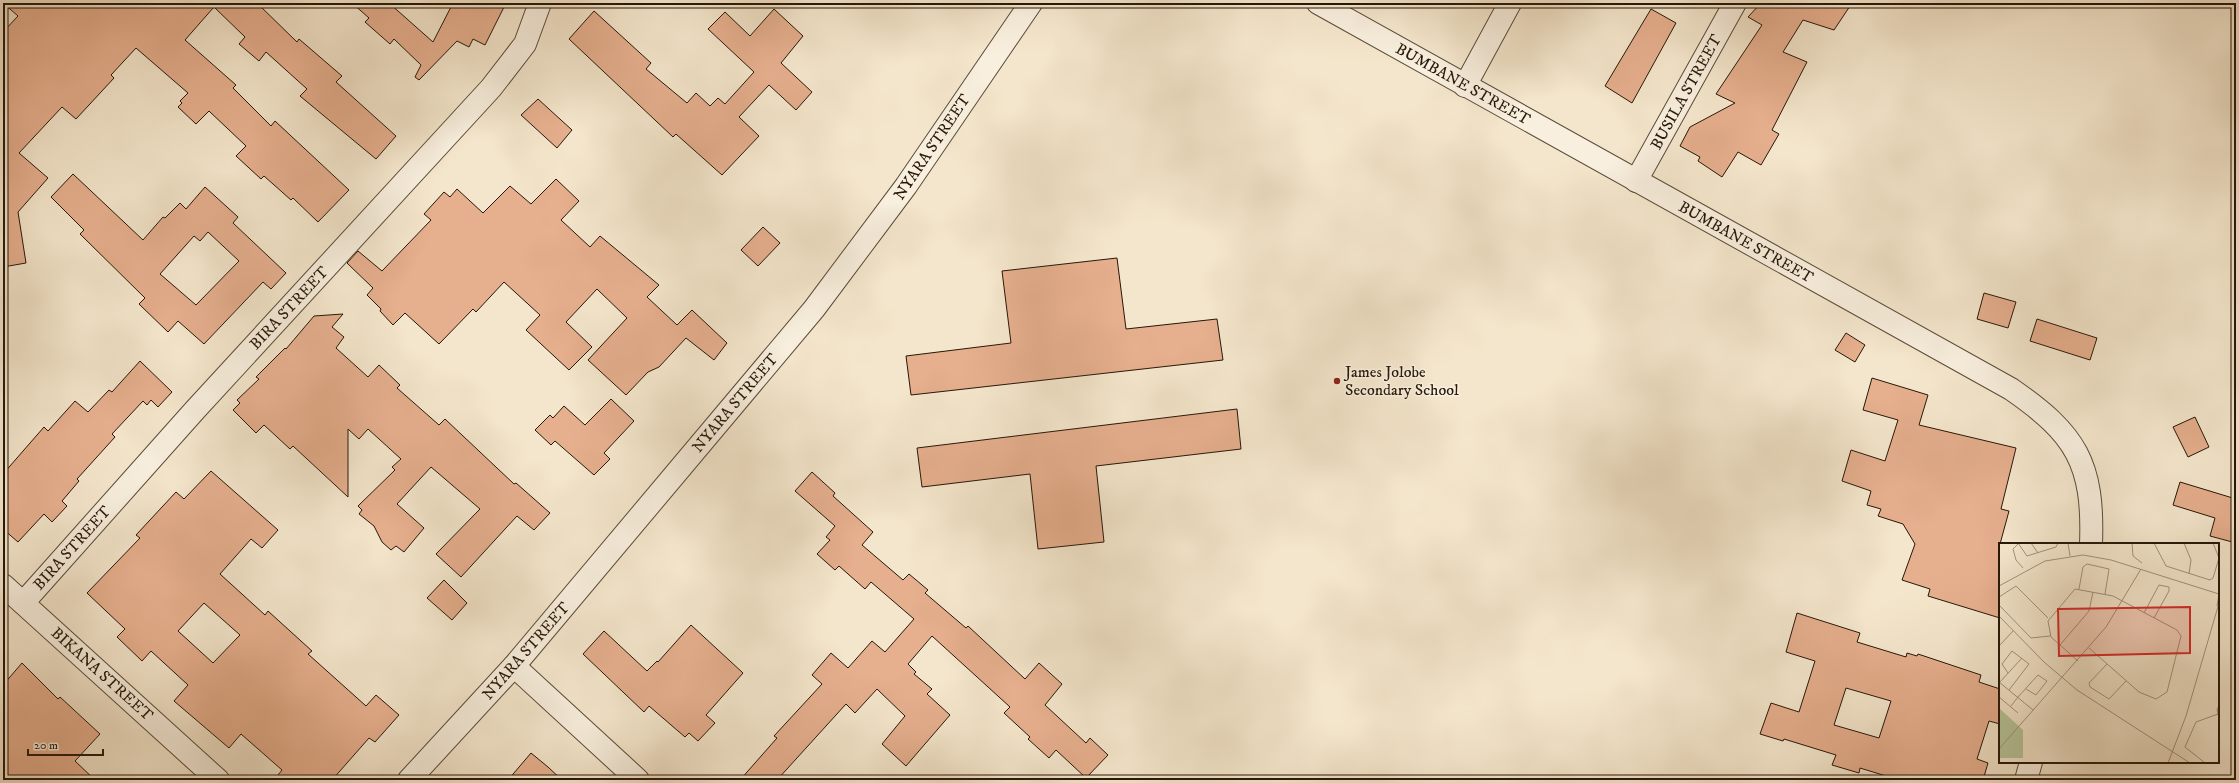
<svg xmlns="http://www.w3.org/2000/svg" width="2239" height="783" font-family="'IM FELL DW Pica',serif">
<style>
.building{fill:#e6af8e;stroke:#261708;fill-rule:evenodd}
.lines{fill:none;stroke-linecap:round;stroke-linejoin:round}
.minor-casing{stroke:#5a4b39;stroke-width:24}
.minor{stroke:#f8efde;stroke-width:22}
.poi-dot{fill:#8f2418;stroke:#f8efde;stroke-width:1.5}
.labels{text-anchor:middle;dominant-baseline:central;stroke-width:3;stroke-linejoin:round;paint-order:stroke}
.street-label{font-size:16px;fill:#261708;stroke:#f8efde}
.poi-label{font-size:16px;fill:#261708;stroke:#f8efde;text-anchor:start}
.inset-road{fill:none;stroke:#a2937e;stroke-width:1}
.view{fill:#d62828;fill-opacity:0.15;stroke:#d62828;stroke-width:2}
.inset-edge{fill:none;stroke:#261708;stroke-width:2}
</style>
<rect width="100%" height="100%" fill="#f4e6cc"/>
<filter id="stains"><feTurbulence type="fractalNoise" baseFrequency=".005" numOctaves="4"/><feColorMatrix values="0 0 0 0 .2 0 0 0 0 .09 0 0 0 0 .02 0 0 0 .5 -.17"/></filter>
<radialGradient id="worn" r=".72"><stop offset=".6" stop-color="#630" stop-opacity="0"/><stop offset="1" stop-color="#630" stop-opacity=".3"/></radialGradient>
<g class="building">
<path d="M 3,3 L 257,3 L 297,42 L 299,39 L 342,76 L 336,82 L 396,136 L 376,159 L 300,96 L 307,89 L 266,52 L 259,61 L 239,44 L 245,37 L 214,7 L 185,40 L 236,85 L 233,88 L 271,126 L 275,121 L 349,190 L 318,222 L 293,198 L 291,200 L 264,176 L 261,179 L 236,156 L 246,146 L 209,111 L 196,124 L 178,107 L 182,103 L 180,101 L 188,93 L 136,48 L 111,75 L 114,78 L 76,119 L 62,107 L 19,153 L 48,178 L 18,212 L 26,263 L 3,267 L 3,32 L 18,16 Z"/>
<path d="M 352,3 L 389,3 L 433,42 L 453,3 L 506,3 L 485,45 L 473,39 L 469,47 L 457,41 L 419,80 L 415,77 L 421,65 L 394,39 L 390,44 L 365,22 L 369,18 Z"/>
<path d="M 1761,3 L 1852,3 L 1834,30 L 1803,20 L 1783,52 L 1807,62 L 1772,130 L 1779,134 L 1761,165 L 1738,152 L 1722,177 L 1698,161 L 1700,157 L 1680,146 L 1690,127 L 1735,103 L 1716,94 L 1762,25 L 1748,17 Z"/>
<path d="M 774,9 L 803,36 L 781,63 L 812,92 L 796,110 L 769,85 L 739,117 L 759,136 L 722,175 L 676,134 L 673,137 L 569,39 L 594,11 L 651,63 L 646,69 L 687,103 L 696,93 L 710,106 L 718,98 L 725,104 L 754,72 L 708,29 L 725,12 L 750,36 Z"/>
<path d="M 1651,9 L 1676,23 L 1632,103 L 1605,86 Z"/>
<path d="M 538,99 L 572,130 L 557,148 L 521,115 Z"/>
<path d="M 73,174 L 143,240 L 163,217 L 165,218 L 180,203 L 186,209 L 205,187 L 238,217 L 233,223 L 286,273 L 271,289 L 263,282 L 204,344 L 178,321 L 168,332 L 139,304 L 145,298 L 80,234 L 84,230 L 51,197 ZM 208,232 L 239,261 L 196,305 L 160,274 L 194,236 L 200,241 Z"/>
<path d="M 556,179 L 579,201 L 561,220 L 590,247 L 600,236 L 659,285 L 647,297 L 677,325 L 692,310 L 727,343 L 714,360 L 686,338 L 659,367 L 648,372 L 626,395 L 588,360 L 627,318 L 597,289 L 566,322 L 592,347 L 569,370 L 526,330 L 540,315 L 504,282 L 476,312 L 473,309 L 439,344 L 405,313 L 393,325 L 380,311 L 381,309 L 367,295 L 373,288 L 347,263 L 358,251 L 382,271 L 431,220 L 424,214 L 444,192 L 450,197 L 457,189 L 483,213 L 510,186 L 531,204 Z"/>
<path d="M 763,227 L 780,243 L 758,266 L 741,250 Z"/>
<path d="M 1117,258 L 1126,329 L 1217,319 L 1223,360 L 911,395 L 906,356 L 1011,343 L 1002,271 Z"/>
<path d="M 1984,293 L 2016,302 L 2008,328 L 1977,319 Z"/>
<path d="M 343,314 L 332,327 L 344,337 L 336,348 L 368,377 L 379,365 L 400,385 L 397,388 L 439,425 L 445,419 L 514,484 L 516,483 L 550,513 L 534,530 L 517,516 L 461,577 L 436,554 L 480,509 L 431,467 L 397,504 L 424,528 L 404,552 L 396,546 L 391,550 L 382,542 L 374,526 L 359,514 L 362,510 L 358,506 L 395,470 L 392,467 L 401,459 L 368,429 L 359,439 L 348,429 L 348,497 L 293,446 L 290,449 L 264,425 L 256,433 L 233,410 L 240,403 L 237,400 L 259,379 L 256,377 L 285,348 L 286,349 L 314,316 Z"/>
<path d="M 2037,319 L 2097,338 L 2090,360 L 2030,341 Z"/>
<path d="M 1846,333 L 1865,345 L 1855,362 L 1835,350 Z"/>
<path d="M 140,361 L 172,392 L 158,407 L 151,400 L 147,405 L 143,401 L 112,434 L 115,437 L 77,479 L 79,481 L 62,501 L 67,506 L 52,522 L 44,514 L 18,542 L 3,529 L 3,474 L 44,427 L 48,431 L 75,401 L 88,412 L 109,390 L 112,392 Z"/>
<path d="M 1872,378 L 1928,395 L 1919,425 L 2016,448 L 2001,509 L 2009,511 L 2000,544 L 2000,618 L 1928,596 L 1930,589 L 1902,580 L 1915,544 L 1903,524 L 1878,516 L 1881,509 L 1867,505 L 1871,491 L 1842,481 L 1851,450 L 1885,461 L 1898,420 L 1863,410 Z"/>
<path d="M 611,399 L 634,421 L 604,453 L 610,459 L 594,475 L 555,441 L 551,445 L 535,430 L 550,415 L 553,418 L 564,406 L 585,425 Z"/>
<path d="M 1237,409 L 1241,449 L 1096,466 L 1104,542 L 1038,549 L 1030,474 L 922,487 L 917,448 Z"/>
<path d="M 2195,417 L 2209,447 L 2188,457 L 2173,427 Z"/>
<path d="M 211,471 L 278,530 L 262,548 L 251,539 L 220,574 L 265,615 L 268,611 L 312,651 L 308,654 L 366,706 L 376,695 L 399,715 L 375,742 L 369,738 L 332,780 L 274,780 L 282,770 L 241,734 L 229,748 L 174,701 L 188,685 L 151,651 L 142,661 L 117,637 L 125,629 L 87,593 L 140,538 L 136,535 L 176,492 L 184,499 ZM 204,603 L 240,635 L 213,663 L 178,631 Z"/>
<path d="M 812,472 L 835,493 L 833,496 L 873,532 L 862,545 L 903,580 L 909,574 L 928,590 L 925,593 L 966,628 L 968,626 L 1025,679 L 1039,663 L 1062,684 L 1045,705 L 1086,743 L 1090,738 L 1108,755 L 1086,778 L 1056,750 L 1049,758 L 1028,739 L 1030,737 L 1004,713 L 1010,707 L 932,636 L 908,664 L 916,672 L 914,674 L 932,689 L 927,694 L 950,715 L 906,766 L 882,744 L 905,716 L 877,689 L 855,713 L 846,704 L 777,780 L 740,780 L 777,738 L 774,736 L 822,684 L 812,675 L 831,653 L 848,668 L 872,641 L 885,652 L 914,619 L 871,582 L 865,589 L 839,566 L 835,570 L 817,554 L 830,540 L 826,537 L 835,526 L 795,491 Z"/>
<path d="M 2180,482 L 2236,499 L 2236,543 L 2210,536 L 2215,518 L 2173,505 Z"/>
<path d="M 444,580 L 467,603 L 452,620 L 427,598 Z"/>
<path d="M 1797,613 L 1860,633 L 1857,642 L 1906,657 L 1907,653 L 1917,656 L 1918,654 L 1981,675 L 1979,682 L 2000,689 L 2000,724 L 1989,721 L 1977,759 L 1988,763 L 1983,780 L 1899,780 L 1860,768 L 1859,773 L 1832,765 L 1836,755 L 1784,739 L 1783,741 L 1760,734 L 1771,703 L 1799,712 L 1815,661 L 1786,652 ZM 1846,688 L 1891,701 L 1879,738 L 1834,725 Z"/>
<path d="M 691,625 L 743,673 L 706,715 L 715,723 L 698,741 L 689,733 L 685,737 L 649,706 L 644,712 L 583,654 L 604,631 L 647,671 L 657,661 L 658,662 Z"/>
<path d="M 22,663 L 58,699 L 60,697 L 100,734 L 75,761 L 95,780 L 3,780 L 3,685 Z"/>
<path d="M 531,753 L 548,767 L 562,780 L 508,780 Z"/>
</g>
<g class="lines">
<g class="minor-casing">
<g id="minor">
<path d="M 1318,3 L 2011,389 C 2076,434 2094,463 2091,544"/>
<path d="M 1465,86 L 1510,3"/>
<path d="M 1636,181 L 1735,3"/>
<path d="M 3,585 L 218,780"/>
<path d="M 23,603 L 195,410 L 491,88 L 525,44 L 540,3"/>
<path d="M 514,666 L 638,780"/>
<path d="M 409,780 L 514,666 L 814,309 L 906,186 L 1031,3"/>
<path d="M 2026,780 L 2031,762"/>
</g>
</g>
<use href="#minor" class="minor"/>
</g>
<circle class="poi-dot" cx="1337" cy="381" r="4"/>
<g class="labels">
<g class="street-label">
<text transform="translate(1463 84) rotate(29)">BUMBANE STREET</text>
<text transform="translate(1686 92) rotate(-61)">BUSILA STREET</text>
<text transform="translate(932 147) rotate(-56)">NYARA STREET</text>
<text transform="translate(1746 242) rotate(29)">BUMBANE STREET</text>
<text transform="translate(289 308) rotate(-47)">BIRA STREET</text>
<text transform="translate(735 403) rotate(-50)">NYARA STREET</text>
<text transform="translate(72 548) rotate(-48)">BIRA STREET</text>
<text transform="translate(526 651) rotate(-49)">NYARA STREET</text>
<text transform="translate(102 674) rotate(42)">BIKANA STREET</text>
</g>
<g class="poi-label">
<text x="1345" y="372">James Jolobe<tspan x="1345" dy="18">Secondary School</tspan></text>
</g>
</g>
<g transform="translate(1999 543)">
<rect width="220" height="220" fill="#f4e6cc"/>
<path d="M 0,165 L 24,187 L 24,215 L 0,215 Z" fill="#b7c69b"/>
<path class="inset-road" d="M 19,0 L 28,13 L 57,4 L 59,0M 32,0 L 39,10M 69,0 L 71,13M 133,0 L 134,13 L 143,20M 155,0 L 167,23 L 211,37 L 214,35 L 220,15 L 214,0M 185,0 L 192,17 L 190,31M 19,1 L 14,6 L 17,17 L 24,25M 0,43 L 46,18 L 84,12 L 112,17 L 220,51M 80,46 L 84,24 L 88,21 L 110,26 L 106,51M 0,54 L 17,43 L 49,75M 0,62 L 32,95 L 51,93M 218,63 L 220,51M 145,70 L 160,42 L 170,44 L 170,48 L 155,75M 0,73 L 45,119 L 78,147 L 191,220M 61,102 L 90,68 L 94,49M 0,103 L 14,88M 79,118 L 52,94 L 49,78 L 76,46 L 114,53 L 178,87 L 182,93 L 168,149 L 157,156 L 140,149 L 90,105M 108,121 L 90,140 L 91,144 L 110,156 L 127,138M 9,130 L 3,121 L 13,108 L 30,121 L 10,147M 0,139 L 34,167M 0,140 L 23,115M 0,154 L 19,170M 220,162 L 218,167 L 220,175M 12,163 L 19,154 L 39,132 L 48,138 L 37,152 L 27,146M 0,206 L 107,84 L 142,26M 169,220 L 187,173 L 220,60M 206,220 L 186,204 L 197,179 L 219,171"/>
<path class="view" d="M 191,64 L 191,110 L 60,113 L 59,66 Z"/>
<rect width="220" height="220" class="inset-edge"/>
</g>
<rect width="2239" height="783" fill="none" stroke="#f4e6cc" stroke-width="16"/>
<rect x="4" y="4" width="2231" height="775" fill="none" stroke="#261708" stroke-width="2"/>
<rect x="8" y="8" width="2223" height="767" fill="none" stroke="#261708"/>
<path d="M28 749v6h75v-6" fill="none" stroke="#261708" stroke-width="2"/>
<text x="34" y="749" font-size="12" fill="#261708" stroke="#f8efde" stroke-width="3" paint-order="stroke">20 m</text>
<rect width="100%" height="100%" filter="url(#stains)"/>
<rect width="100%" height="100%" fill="url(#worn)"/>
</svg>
